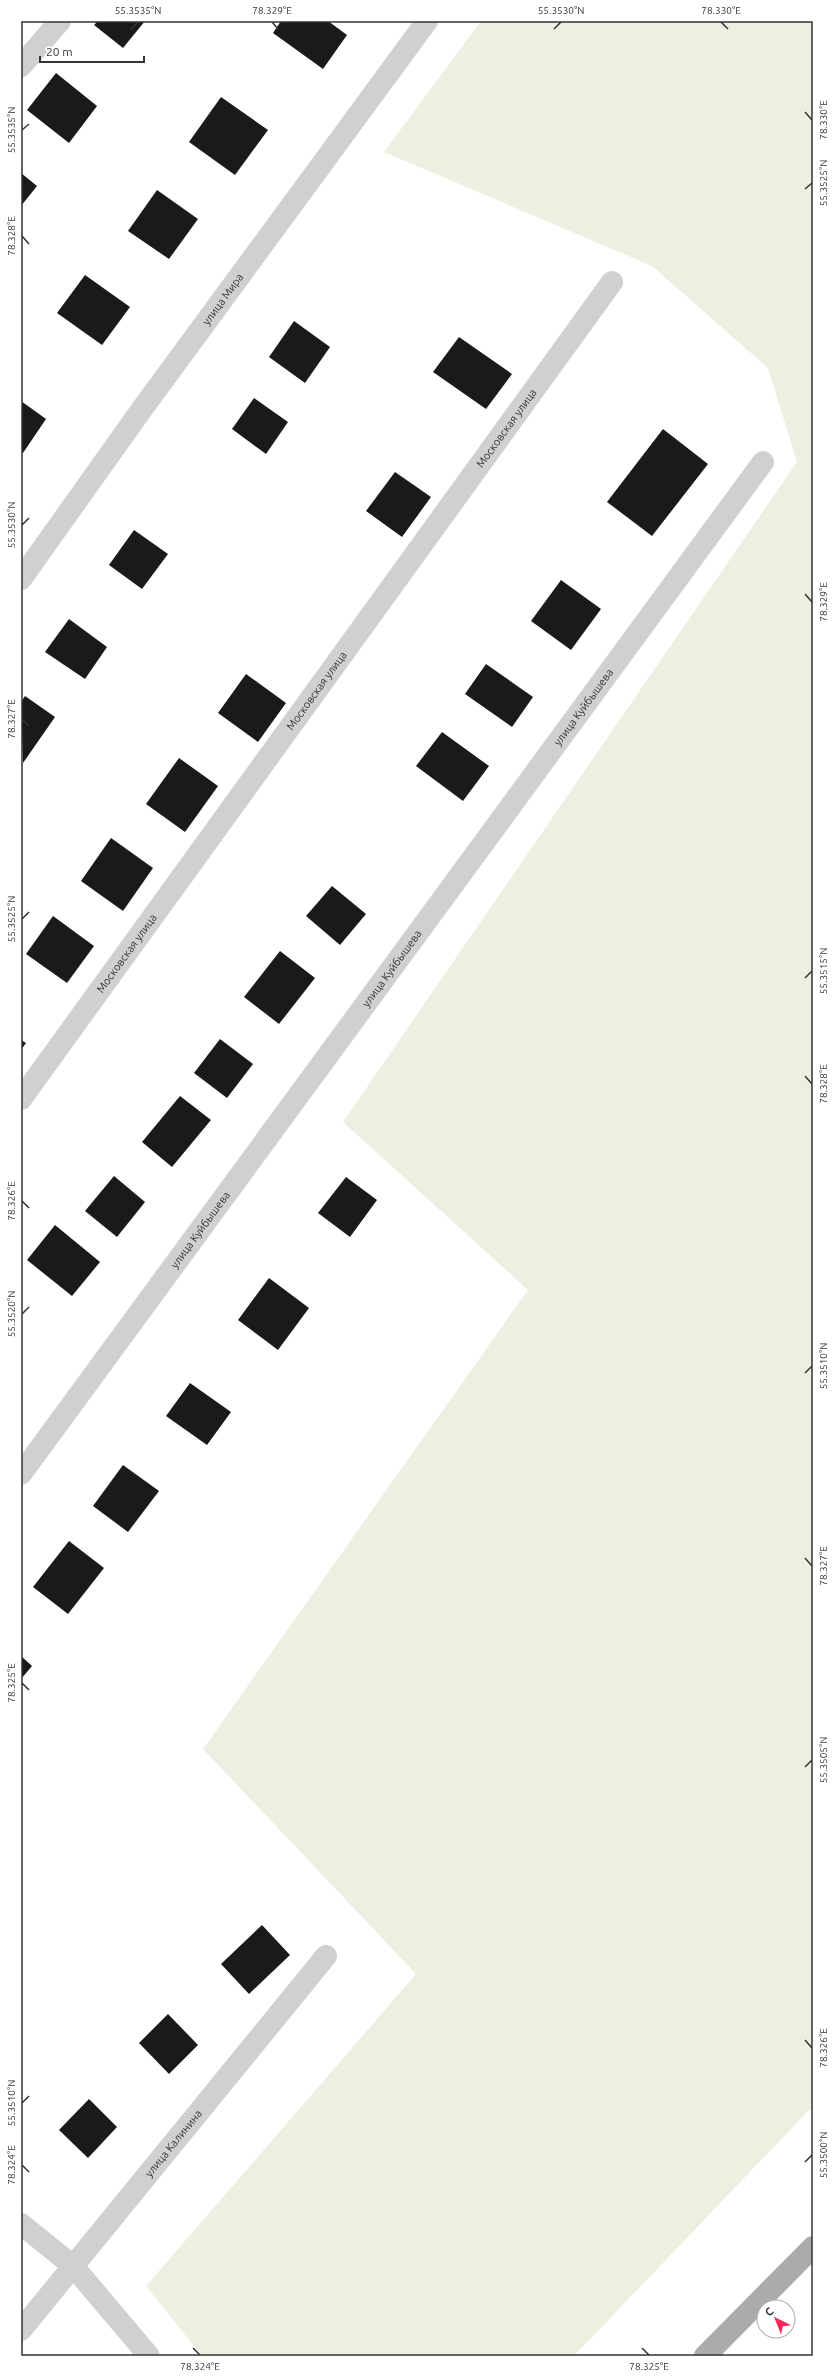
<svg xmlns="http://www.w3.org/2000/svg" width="834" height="2377" font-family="Ubuntu,sans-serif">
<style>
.green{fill:#ebf0e0}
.building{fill:#1a1a1a}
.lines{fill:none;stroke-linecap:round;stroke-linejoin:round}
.minor{stroke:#d0d0d0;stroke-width:22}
.major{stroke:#ababab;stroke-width:22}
.ticks{fill:none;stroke:#333;stroke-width:1.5}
.labels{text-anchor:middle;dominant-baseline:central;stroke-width:4;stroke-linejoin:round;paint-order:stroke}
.street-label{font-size:11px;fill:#333;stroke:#fff}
.neatline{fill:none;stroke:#333;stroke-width:1.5}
.ticks-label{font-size:10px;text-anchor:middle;fill:#333}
</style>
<rect width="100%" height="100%" fill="#fff"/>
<path class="green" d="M 481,21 L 813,21 L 813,2106 L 574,2356 L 202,2356 L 146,2286 L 416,1974 L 203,1749 L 528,1290 L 343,1122 L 797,462 L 768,368 L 652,266 L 384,152 Z"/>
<g class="building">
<path d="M 98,21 L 145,21 L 123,48 L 94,25 Z"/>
<path d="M 281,21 L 328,21 L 347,35 L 323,69 L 273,33 Z"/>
<path d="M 56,73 L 97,106 L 69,143 L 27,110 Z"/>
<path d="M 221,97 L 268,130 L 235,175 L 189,142 Z"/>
<path d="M 21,173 L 37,186 L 21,206 Z"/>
<path d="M 157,190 L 198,219 L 169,259 L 128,231 Z"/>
<path d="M 85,275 L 130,307 L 102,345 L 57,313 Z"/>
<path d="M 294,321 L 330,347 L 305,383 L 269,357 Z"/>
<path d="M 459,337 L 512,374 L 486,409 L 433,372 Z"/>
<path d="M 254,398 L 288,422 L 266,454 L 232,429 Z"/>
<path d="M 21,401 L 46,419 L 23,453 L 21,451 Z"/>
<path d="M 663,429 L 708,464 L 652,536 L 607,502 Z"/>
<path d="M 395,472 L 431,497 L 402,537 L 366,511 Z"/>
<path d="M 134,530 L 168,554 L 142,589 L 109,565 Z"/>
<path d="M 561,580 L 601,609 L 571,650 L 531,621 Z"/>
<path d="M 69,619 L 107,647 L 85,679 L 45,652 Z"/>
<path d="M 486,664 L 533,697 L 512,727 L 465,694 Z"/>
<path d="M 246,674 L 286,703 L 258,742 L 218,713 Z"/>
<path d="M 25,696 L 55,717 L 23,763 L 21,702 Z"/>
<path d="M 442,732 L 489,766 L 463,801 L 416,766 Z"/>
<path d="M 179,758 L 218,786 L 185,832 L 146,804 Z"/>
<path d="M 111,838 L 153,868 L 123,911 L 81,881 Z"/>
<path d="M 332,886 L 366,914 L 340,945 L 306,916 Z"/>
<path d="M 53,916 L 94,946 L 67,983 L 26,954 Z"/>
<path d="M 280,951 L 315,978 L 279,1024 L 244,997 Z"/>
<path d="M 220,1039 L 253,1064 L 227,1098 L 194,1073 Z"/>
<path d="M 21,1040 L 26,1043 L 21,1050 Z"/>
<path d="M 180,1096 L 211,1120 L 172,1167 L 142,1142 Z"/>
<path d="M 114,1176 L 145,1202 L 117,1237 L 85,1211 Z"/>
<path d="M 346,1177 L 377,1200 L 350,1237 L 318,1213 Z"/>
<path d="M 55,1225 L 100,1262 L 72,1296 L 27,1260 Z"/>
<path d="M 269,1278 L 309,1308 L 278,1350 L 238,1320 Z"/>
<path d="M 190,1383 L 231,1412 L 207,1445 L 166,1416 Z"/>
<path d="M 123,1465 L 159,1491 L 128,1532 L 93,1506 Z"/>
<path d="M 69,1541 L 104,1568 L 68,1614 L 33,1587 Z"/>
<path d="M 21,1656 L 32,1666 L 21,1679 Z"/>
<path d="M 262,1925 L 290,1955 L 249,1994 L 221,1964 Z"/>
<path d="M 168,2014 L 198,2045 L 169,2074 L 139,2043 Z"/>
<path d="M 89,2099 L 117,2127 L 88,2158 L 59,2130 Z"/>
</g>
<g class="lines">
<g class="minor">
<path d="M 21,66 L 60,21"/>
<path id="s1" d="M 21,579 L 142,409 L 427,21"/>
<path id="s2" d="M 21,1099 L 612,282"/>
<path id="s3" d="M 21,1474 L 763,462"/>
<path d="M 21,2224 L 73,2266 L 149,2356"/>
<path id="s4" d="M 21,2330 L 326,1956"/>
</g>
<path class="major" d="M 705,2356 L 813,2247"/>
</g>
<path class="ticks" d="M 272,22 L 278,29M 721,22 L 728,29M 131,29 L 138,22M 554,29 L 561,22M 805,112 L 812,120M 22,130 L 29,124M 805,189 L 812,183M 22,236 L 29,244M 22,525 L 29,518M 805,594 L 812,602M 22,719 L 29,726M 22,919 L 29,912M 805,978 L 812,971M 805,1076 L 812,1084M 22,1201 L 29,1208M 22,1314 L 29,1307M 805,1373 L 812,1366M 805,1558 L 812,1566M 22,1683 L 29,1690M 805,1767 L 812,1760M 805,2040 L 812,2048M 22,2103 L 29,2096M 805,2162 L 812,2155M 22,2165 L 29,2172M 193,2348 L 200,2355M 642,2348 L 649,2355"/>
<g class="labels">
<g class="street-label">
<text stroke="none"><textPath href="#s1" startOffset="345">улица Мира</textPath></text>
<text stroke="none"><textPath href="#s2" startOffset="828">Московская улица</textPath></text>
<text stroke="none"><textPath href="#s2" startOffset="504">Московская улица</textPath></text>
<text stroke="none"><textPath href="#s3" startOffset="951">улица Куйбышева</textPath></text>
<text stroke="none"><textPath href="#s2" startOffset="180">Московская улица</textPath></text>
<text stroke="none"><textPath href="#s3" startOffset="627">улица Куйбышева</textPath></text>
<text stroke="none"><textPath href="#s3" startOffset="303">улица Куйбышева</textPath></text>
<text stroke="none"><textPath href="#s4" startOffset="241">улица Калинина</textPath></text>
</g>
</g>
<rect width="834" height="2377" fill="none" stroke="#ffffff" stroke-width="44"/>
<g transform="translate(776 2319) rotate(317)"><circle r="19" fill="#ffffff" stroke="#adadad"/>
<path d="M0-3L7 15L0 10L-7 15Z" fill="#f72856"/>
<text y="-6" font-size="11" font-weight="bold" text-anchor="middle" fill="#333333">С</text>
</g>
<path d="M40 56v6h104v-6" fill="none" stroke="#333333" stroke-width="2"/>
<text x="46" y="56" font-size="12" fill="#333333" stroke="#ffffff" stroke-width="3" paint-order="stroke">20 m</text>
<rect x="22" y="22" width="790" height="2333" class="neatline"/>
<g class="ticks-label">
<text x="138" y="14">55.3535°N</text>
<text x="272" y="14">78.329°E</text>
<text x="561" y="14">55.3530°N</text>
<text x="721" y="14">78.330°E</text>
<text transform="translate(823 120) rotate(-90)" y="4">78.330°E</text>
<text transform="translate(11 130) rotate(-90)" y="4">55.3535°N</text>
<text transform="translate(823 183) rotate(-90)" y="4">55.3525°N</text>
<text transform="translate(11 236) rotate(-90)" y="4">78.328°E</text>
<text transform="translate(11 525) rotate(-90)" y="4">55.3530°N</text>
<text transform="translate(823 602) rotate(-90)" y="4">78.329°E</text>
<text transform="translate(11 719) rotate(-90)" y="4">78.327°E</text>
<text transform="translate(11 919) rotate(-90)" y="4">55.3525°N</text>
<text transform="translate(823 971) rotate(-90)" y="4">55.3515°N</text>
<text transform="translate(823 1084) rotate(-90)" y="4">78.328°E</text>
<text transform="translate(11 1201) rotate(-90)" y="4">78.326°E</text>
<text transform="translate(11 1314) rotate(-90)" y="4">55.3520°N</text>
<text transform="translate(823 1366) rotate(-90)" y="4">55.3510°N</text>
<text transform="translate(823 1566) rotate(-90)" y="4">78.327°E</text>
<text transform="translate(11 1683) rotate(-90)" y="4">78.325°E</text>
<text transform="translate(823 1760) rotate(-90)" y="4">55.3505°N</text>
<text transform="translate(823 2048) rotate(-90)" y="4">78.326°E</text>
<text transform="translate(11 2103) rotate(-90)" y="4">55.3510°N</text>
<text transform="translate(823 2155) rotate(-90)" y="4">55.3500°N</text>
<text transform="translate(11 2165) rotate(-90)" y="4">78.324°E</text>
<text x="200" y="2370">78.324°E</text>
<text x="649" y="2370">78.325°E</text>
</g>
</svg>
